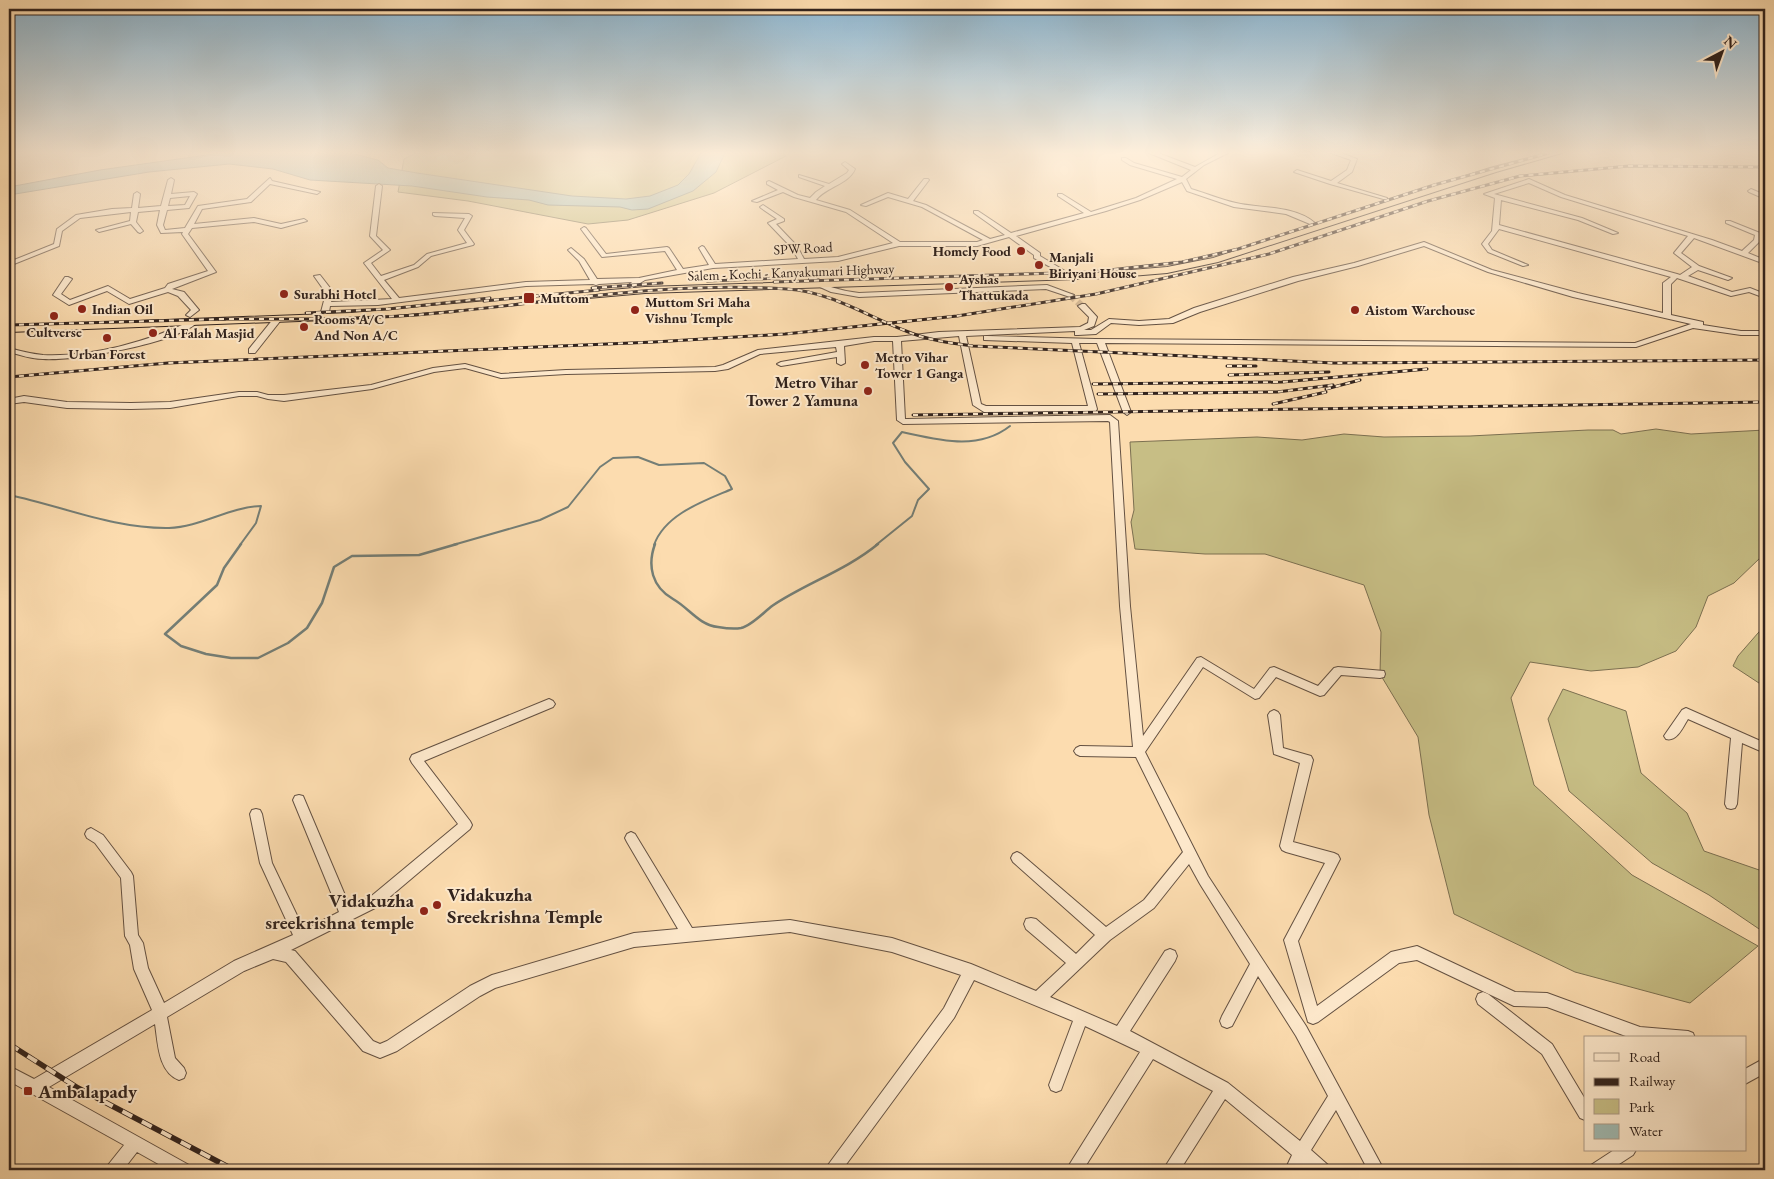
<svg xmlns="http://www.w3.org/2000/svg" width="1774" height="1179" font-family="'EB Garamond',serif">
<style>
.green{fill:#c7be85;stroke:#7c7051}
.water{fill:#a0bab2;stroke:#747e76}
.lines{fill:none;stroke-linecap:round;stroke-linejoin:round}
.stream-far1{stroke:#747e76;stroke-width:2}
.stream{stroke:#747e76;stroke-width:2.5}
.minor-tunnel{stroke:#d4b792;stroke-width:7;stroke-dasharray:7 3;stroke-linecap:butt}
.minor-casing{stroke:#645142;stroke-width:2}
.highway-casing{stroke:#32231d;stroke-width:2}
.minor{fill:#fde8cb;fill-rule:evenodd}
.highway{fill:#fcdcaf;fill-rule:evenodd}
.rail-far1-casing{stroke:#32231d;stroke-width:3}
.rail-casing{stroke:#32231d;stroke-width:5.5}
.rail-far1{stroke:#fde8cb;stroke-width:2;stroke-dasharray:5;stroke-linecap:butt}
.rail{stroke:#fde8cb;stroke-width:4;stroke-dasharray:11;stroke-linecap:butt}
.poi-dot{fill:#8f2418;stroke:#fde8cb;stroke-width:2}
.labels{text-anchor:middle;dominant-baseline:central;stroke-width:4;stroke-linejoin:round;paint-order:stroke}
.far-street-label{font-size:14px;fill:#32231d;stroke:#fde8cb}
.far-poi-label{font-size:14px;font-weight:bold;fill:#32231d;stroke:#fde8cb;text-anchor:start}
.poi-label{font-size:16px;font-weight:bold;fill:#32231d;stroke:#fde8cb;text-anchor:end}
.near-poi-label{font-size:19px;font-weight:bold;fill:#32231d;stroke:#fde8cb;text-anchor:start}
</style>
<rect width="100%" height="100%" fill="#fcdcaf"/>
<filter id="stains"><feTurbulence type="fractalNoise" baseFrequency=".004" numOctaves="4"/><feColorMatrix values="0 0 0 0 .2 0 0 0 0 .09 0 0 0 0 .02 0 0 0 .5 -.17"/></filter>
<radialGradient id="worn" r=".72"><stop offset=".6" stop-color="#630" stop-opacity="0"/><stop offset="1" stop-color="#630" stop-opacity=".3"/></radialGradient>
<g class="green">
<path d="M 416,153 L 784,153 L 786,156 L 714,193 L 628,220 L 588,224 L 468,201 L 398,192 L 404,159 Z"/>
<path d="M 1656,429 L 1691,434 L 1765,430 L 1765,558 L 1760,558 L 1734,583 L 1708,596 L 1696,627 L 1676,651 L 1638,667 L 1591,671 L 1530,662 L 1511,698 L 1534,785 L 1632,875 L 1758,946 L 1690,1003 L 1575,972 L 1454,914 L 1429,815 L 1418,737 L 1380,674 L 1381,632 L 1364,585 L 1265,554 L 1205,554 L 1135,549 L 1131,522 L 1134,510 L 1130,442 L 1257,437 L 1302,440 L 1344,434 L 1384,437 L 1470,436 L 1588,430 L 1613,430 L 1621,434 Z"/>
<path d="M 1765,625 L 1765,687 L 1733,666 L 1738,656 Z"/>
<path d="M 1563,689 L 1626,711 L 1641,773 L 1687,813 L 1704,851 L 1765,872 L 1765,933 L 1709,895 L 1652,863 L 1569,791 L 1548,719 Z"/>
</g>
<path class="water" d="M 221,153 L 350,153 L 378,160 L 388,168 L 417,173 L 572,196 L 626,199 L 650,196 L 678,185 L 689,174 L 701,153 L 725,153 L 716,172 L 693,191 L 648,209 L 632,210 L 620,207 L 548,205 L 529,200 L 487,197 L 412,186 L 310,180 L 273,169 L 229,164 L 149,172 L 9,195 L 9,187 L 100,170 Z"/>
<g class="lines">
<g class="stream-far1">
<path d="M 9,495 C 62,506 114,529 169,528 C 201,527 229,507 261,506 L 256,523 L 240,545"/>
<path d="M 453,545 L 540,520 L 568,507 L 600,467 L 613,458 L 638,457 L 659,465 L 704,463 L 725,476 L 732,489 C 704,501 665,514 654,545"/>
<path d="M 876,545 L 912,516 L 918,500 L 929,489 L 905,462 L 893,443 L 902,432 C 939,440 978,451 1010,426"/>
</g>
<g class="stream">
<path d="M 241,544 L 224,568 L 217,585 L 165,634 L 181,646 L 206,654 L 231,658 L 258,658 L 288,643 L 307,628 L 322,603 L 334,567 L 352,556 L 419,555 L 457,544"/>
<path d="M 655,544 C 647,566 652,587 673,599 C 689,608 699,625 718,627 C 724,628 735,629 741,628 C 751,626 764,612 772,606 C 806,583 845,571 878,544"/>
</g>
<path class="minor-tunnel" d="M 1070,295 L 1082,306"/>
<g class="minor-casing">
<g id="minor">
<path d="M 1149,153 L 1158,153 L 1195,167 L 1220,153 L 1228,153 L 1204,165 L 1186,179 L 1191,189 C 1206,193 1221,200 1236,203 C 1262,209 1294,205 1315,223 L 1310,224 L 1286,214 L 1234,207 L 1187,191 L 1182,182 L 1140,200 L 1106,211 L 1016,236 L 1040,253 L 1040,256 L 1065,271 L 1065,273 L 1063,274 L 1034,258 L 1034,255 L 1009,237 L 977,246 L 899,246 L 838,261 L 713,268 L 645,280 L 632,288 L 628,286 L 632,282 L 599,284 L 596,285 L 593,284 L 526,286 L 378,305 L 330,306 L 329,312 L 325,314 L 321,312 L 326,293 L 314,276 L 320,275 L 334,293 L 331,302 L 392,299 L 364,263 L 383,250 L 370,236 L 376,186 L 379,184 L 382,186 L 376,236 L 390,250 L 371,263 L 381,276 L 414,265 L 427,254 L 467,243 L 458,230 L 465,218 L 435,216 L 433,215 L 433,213 L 469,214 L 472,216 L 464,230 L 474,244 L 473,245 L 431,256 L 418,267 L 384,280 L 399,298 L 526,282 L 590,280 L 579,261 L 568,250 L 571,248 L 584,259 L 597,279 L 639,278 L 677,270 L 665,251 L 602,257 L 581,229 L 584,227 L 586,228 L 606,254 L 667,247 L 669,248 L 683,269 L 709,265 L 699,248 L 702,246 L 704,247 L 715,264 L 798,259 L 792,248 L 768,223 L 777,219 L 761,208 L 760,207 L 763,205 L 784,219 L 784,221 L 776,224 L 797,246 L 804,259 L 838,257 L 893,243 L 846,212 L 794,197 L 783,192 L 757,202 L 752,201 L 778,190 L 767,184 L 767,182 L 769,181 L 798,195 L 810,198 L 816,192 L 825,186 L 799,177 L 799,175 L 829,184 L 847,173 L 849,170 L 842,164 L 845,162 L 855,169 C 849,184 826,187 816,200 L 850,210 L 900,242 L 977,242 L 983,240 L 922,207 L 888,197 L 866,206 L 861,205 L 888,193 L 908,199 L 924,179 L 928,179 L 929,180 L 913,201 L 926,205 L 990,239 L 1005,235 L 974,213 L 974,211 L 978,211 L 1011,233 L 1084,213 L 1058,196 L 1058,194 L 1062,194 L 1091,212 L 1136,198 L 1177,179 L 1130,165 L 1122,160 L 1122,158 L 1126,158 L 1134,163 L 1182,177 L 1191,170 Z"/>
<path d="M 1331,153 L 1341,153 L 1357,159 L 1352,172 L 1337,183 L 1387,198 L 1387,200 L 1330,184 L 1294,172 L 1297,170 L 1331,181 L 1347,170 L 1351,160 Z"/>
<path d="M 171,178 L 174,180 L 171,194 L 194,192 L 197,194 L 189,208 L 167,210 L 163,225 L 165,230 L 185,228 L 198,206 L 247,199 L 270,178 L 272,181 L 320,192 L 317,194 L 270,184 L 251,202 L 202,209 L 194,224 L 254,218 L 281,224 L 304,219 L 307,221 L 281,228 L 254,222 L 192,228 L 188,234 L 216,272 L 172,289 L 184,292 L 199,310 L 190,317 L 186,315 L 191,310 L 178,296 L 168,292 L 129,304 L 107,291 L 69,305 L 53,295 L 65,277 L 68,277 L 72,279 L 61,294 L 70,300 L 108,286 L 130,299 L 165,288 L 168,284 L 208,271 L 182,234 L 183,232 L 161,233 L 157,225 L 160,210 L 138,212 L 136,222 L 143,231 L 140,233 L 138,232 L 131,224 L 99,232 L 96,230 L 130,221 L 131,212 L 80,218 L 62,231 L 59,246 L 9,266 L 9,262 L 54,244 L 57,229 L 76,215 L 112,209 L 132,208 L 134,194 L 137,192 L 140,194 L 138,208 L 161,206 L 168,180 ZM 190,196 L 185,205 L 168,206 L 170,198 Z"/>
<path d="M 1529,179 L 1565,195 L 1712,240 L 1742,251 L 1754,240 L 1755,235 L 1726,223 L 1726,221 L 1730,221 L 1760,233 L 1760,241 L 1748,253 L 1765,260 L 1765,264 L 1694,238 L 1681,253 L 1699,266 L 1732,278 L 1728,280 L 1698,270 L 1688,276 L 1732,292 L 1750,288 L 1765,294 L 1765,298 L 1749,292 L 1731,296 L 1677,278 L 1671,284 L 1671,315 L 1703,322 L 1703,325 L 1741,331 L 1765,331 L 1765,335 L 1741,335 L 1693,328 L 1636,347 L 1105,343 L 1131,412 L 1127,415 L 1123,412 L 1097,343 L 1079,343 L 1097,409 L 1096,411 L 984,412 L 973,405 L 959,336 L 901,341 L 905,419 L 907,419 L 1110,415 L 1118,421 L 1130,606 L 1143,736 L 1197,658 L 1201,657 L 1254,689 L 1270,668 L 1274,667 L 1318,686 L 1334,668 L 1338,667 L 1384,671 L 1385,674 L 1384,677 L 1380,678 L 1341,675 L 1324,695 L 1320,696 L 1276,677 L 1259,698 L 1255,699 L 1203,667 L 1145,752 L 1208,876 L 1306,1026 L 1384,1170 L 1368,1170 L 1336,1110 L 1311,1150 L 1328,1165 L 1331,1170 L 1311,1170 L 1304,1164 L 1301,1170 L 1285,1170 L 1292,1155 L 1225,1099 L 1180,1170 L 1163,1170 L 1213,1091 L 1153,1059 L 1083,1170 L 1066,1170 L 1140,1052 L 1085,1026 L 1061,1090 L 1056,1092 L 1051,1090 L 1049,1085 L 1073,1021 L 974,980 L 954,1018 L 842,1170 L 825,1170 L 828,1165 L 944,1008 L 961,975 L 892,952 L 790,932 L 634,947 L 495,988 L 480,996 L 397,1051 L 380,1058 L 363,1051 L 286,962 L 273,959 L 244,971 L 167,1017 L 175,1058 L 184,1068 L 186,1073 L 184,1078 L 179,1080 C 158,1072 158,1043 155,1024 L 49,1087 L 189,1165 L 192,1170 L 169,1170 L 137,1152 L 123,1170 L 105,1170 L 108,1165 L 124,1145 L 9,1081 L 9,1066 L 34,1079 L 152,1010 L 134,969 L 130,945 L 125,936 L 121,878 L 95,843 L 87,838 L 85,834 L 87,830 L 91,828 L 103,835 L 131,872 L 133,876 L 138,935 L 143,943 L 148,968 L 164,1003 L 234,961 L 293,935 L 260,863 L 250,814 L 252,810 L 256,809 L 260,810 L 262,814 L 272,863 L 304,930 L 339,912 L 293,800 L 295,796 L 299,795 L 303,796 L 350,907 L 369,898 L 458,824 L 412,763 L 410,759 L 412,755 L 549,699 L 553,701 L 555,704 L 553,707 L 424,761 L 470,821 L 472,825 L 470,829 L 379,906 L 291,950 L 295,951 L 373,1041 L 380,1044 L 387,1041 L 470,986 L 492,975 L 634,933 L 678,929 L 627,842 L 625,838 L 627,834 L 631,832 L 635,834 L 692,928 L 790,920 L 892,938 L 971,964 L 1036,991 L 1066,963 L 1026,929 L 1024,924 L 1026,919 L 1031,918 L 1036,919 L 1076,954 L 1095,935 L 1013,862 L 1011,858 L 1013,854 L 1017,852 L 1021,854 L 1106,927 L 1144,900 L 1183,852 L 1136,757 L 1080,756 L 1076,754 L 1074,751 L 1076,748 L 1080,746 L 1133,747 L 1120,606 L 1110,422 L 1108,421 L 903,424 L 897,420 L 893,341 L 874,341 L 844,346 L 845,363 L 841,365 L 837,363 L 837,357 L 781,366 L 777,364 L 781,362 L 837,352 L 836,347 L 760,354 L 728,369 L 715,371 L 566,374 L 501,378 L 465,368 L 434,372 L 372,389 L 284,401 L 268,399 L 257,396 L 239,396 L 170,408 L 131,409 L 67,408 L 24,402 L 9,404 L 9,399 L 24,396 L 67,402 L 131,403 L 170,402 L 239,392 L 257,392 L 268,395 L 284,395 L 371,385 L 433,368 L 465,364 L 501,374 L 566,370 L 715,367 L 723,365 L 758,350 L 874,337 L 897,337 L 939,332 L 1080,327 L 1088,323 L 1089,317 L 1078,306 L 1082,304 L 1085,304 L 1097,317 L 1094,326 L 1084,330 L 1091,330 L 1109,319 L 1139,321 L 1169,319 L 1194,308 L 1293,277 L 1354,263 L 1424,242 L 1492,270 L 1578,293 L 1663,313 L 1663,283 L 1671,277 L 1499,229 L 1488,244 L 1492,250 L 1528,265 L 1523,266 L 1488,252 L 1482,244 L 1492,231 L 1495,198 L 1484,194 ZM 1529,183 L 1561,197 L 1688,236 L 1674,253 L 1692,267 L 1680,275 L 1677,274 L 1499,225 L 1501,200 L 1578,220 L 1613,234 L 1618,233 L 1582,218 L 1494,194 ZM 1424,246 L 1488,272 L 1573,297 L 1691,324 L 1635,343 L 1095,339 L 987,336 L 984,336 L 984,340 L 1072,343 L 1088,406 L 986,406 L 981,404 L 966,336 L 1075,331 L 1075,335 L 1078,335 L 1096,334 L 1111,323 L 1139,325 L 1173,323 L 1200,312 L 1298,281 L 1358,266 ZM 1189,864 L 1200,884 L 1250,964 L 1222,1016 L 1220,1021 L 1222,1026 L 1227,1028 L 1232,1026 L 1258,976 L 1296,1036 L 1328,1096 L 1300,1141 L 1228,1083 L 1130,1031 L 1175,961 L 1177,956 L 1175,951 L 1170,949 L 1165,951 L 1117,1026 L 1050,997 L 1110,940 L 1154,908 Z"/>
<path d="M 1751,189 L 1765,195 L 1765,199 L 1749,192 L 1748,191 Z"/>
<path d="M 809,276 C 817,276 824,284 831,287 C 840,290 850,292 859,293 L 1047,285 L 1074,295 L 1070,297 L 1046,289 L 859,297 L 831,292 L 820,287 L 809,280 Z"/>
<path d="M 274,318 L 277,318 L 281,320 L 255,353 L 249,353 L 249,349 Z"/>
<path d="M 190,321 L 196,321 L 197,323 C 172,344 76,361 43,359 C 32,359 20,355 9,352 L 9,348 C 20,351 32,354 43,355 C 91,357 148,342 190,321 Z"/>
<path d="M 1686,708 L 1765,743 L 1765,753 L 1742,743 L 1737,804 L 1735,808 L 1731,809 L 1727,808 L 1725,804 L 1731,738 L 1688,719 C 1683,727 1677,742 1666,739 L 1664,736 L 1666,733 L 1682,710 Z"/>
<path d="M 1274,710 L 1278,712 L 1280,715 L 1283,748 L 1311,756 L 1313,760 L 1293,842 L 1334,853 L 1338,855 L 1340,859 L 1298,941 L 1317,1006 L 1391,952 L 1417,946 L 1515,992 L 1547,993 L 1640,1027 L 1688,1031 L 1693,1033 L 1695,1038 L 1631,1038 L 1547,1007 L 1514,1006 L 1417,960 L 1399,963 L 1318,1022 L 1313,1024 L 1308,1022 L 1284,940 L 1325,863 L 1286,852 L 1282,850 L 1280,846 L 1300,763 L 1274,754 L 1268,715 L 1270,712 Z"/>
<path d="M 1483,992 L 1488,994 L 1552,1044 L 1585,1099 L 1585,1120 L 1580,1118 L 1542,1054 L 1478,1004 L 1476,999 L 1478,994 Z"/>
<path d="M 1765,1058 L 1765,1073 L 1745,1084 L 1745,1069 Z"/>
<path d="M 1614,1150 L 1636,1150 L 1633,1155 L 1610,1170 L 1588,1170 L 1591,1165 Z"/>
</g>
</g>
<g class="highway-casing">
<path id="highway" d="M 1547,153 L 1562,153 L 1496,172 L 1218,262 L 1167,273 L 1107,278 L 645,293 L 351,319 L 9,332 L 9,326 L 351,313 L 645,287 L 1107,272 L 1167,267 L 1213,258 L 1490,168 Z"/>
</g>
<use href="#minor" class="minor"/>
<use href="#highway" class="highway"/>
<g class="rail-far1-casing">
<g id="rail-far1">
<path d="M 707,281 L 780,278"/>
<path d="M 774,282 L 1091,272 L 1182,262 L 1238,249 L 1434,185 L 1549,153"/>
<path d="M 592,288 L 662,283"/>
<path d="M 484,301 L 599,290"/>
<path d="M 306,313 L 388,309 L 490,298"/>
<path d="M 219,319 C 292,319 365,320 438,313 C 554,302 670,281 787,289 C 831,292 865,315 906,331 C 927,340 950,343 973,346 L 1334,363 L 1765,360"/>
<path d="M 9,325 L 225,319"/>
<path d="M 1227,366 L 1256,366"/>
<path d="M 1229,375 L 1329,372"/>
<path d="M 9,377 L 168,363 L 654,342 L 785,334 L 957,316 L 1096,294 L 1269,254 L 1428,201 L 1520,176 L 1629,166 L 1765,167"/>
<path d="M 1093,384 L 1282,382 L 1427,369"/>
<path d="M 1326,389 L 1360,380"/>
<path d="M 1098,394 L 1277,392 L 1333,385"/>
<path d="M 1273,404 L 1326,392"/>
<path d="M 913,415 L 1765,402"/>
</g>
</g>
<g class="rail-casing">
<path id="rail" d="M 9,1044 L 78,1088 L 234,1170"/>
</g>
<use href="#rail-far1" class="rail-far1"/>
<use href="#rail" class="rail"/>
</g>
<linearGradient id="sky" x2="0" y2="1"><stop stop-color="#8bb6d2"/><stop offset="0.48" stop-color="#feefdb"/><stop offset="1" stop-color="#feefdb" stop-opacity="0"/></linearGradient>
<rect width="1774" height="318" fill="url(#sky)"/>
<g class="poi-dot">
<circle cx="1021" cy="251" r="5"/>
<circle cx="1039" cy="265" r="5"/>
<circle cx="949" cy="287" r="5"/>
<circle cx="284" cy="294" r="5"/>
<rect x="523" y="292" width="12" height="12" rx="2.5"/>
<circle cx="82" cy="309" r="5"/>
<circle cx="635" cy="310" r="5"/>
<circle cx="1355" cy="310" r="5"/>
<circle cx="54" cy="316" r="5"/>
<circle cx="304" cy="327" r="5"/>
<circle cx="153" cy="333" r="5"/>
<circle cx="107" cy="338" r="5"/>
<circle cx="865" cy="365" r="5"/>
<circle cx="868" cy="391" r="5"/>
<circle cx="437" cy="905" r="5"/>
<circle cx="424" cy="911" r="5"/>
<rect x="23" y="1086" width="10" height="10" rx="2.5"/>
</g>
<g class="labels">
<g class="far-street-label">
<text transform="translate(803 248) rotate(-3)">SPW Road</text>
<text transform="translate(791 272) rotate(-2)">Salem - Kochi - Kanyakumari Highway</text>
</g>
<g class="far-poi-label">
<text x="1011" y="251" text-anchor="end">Homely Food</text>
<text x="1049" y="257">Manjali<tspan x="1049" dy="16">Biriyani House</tspan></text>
<text x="959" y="279">Ayshas<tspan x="959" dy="16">Thattukada</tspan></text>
<text x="294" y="294">Surabhi Hotel</text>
<text x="540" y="298">Muttom</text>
<text x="645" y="302">Muttom Sri Maha<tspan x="645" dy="16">Vishnu Temple</tspan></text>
<text x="92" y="309">Indian Oil</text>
<text x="1365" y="310">Aistom Warehouse</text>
<text x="314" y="319">Rooms A/C<tspan x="314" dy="16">And Non A/C</tspan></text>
<text x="54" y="332" text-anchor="middle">Cultverse</text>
<text x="163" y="333">Al Falah Masjid</text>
<text x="107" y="354" text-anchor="middle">Urban Forest</text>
<text x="875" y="357">Metro Vihar<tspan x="875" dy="16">Tower 1 Ganga</tspan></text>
</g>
<g class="poi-label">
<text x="858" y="382">Metro Vihar<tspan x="858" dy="18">Tower 2 Yamuna</tspan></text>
</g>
<g class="near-poi-label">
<text x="447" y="894">Vidakuzha<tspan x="447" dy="22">Sreekrishna Temple</tspan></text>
<text x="414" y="900" text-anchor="end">Vidakuzha<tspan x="414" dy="22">sreekrishna temple</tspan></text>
<text x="38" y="1091">Ambalapady</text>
</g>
</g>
<rect width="1774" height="1179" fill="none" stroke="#fcdcaf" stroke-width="30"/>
<rect x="10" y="10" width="1754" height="1159" fill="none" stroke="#32231d" stroke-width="2.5"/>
<rect x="15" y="15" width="1744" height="1149" fill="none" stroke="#32231d"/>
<rect x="1584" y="1036" width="162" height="115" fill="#fde8cb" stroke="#ac9985"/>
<rect x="1594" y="1053" width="25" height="8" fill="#fde8cb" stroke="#ac9985"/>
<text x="1629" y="1062" font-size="15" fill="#32231d">Road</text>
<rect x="1594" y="1078" width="25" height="8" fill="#32231d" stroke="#ac9985"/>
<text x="1629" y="1086" font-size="15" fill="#32231d">Railway</text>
<rect x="1594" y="1099" width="25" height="15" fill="#c7be85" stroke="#ac9985"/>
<text x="1629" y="1112" font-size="15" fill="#32231d">Park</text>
<rect x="1594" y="1124" width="25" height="15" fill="#a0bab2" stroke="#ac9985"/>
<text x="1629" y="1136" font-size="15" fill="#32231d">Water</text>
<g transform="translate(1722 52) rotate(41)" stroke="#fde8cb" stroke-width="4" paint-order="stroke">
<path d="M0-4L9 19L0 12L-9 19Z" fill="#32231d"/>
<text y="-8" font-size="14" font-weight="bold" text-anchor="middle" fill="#32231d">N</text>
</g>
<rect width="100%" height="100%" filter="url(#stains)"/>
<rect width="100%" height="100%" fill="url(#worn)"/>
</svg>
